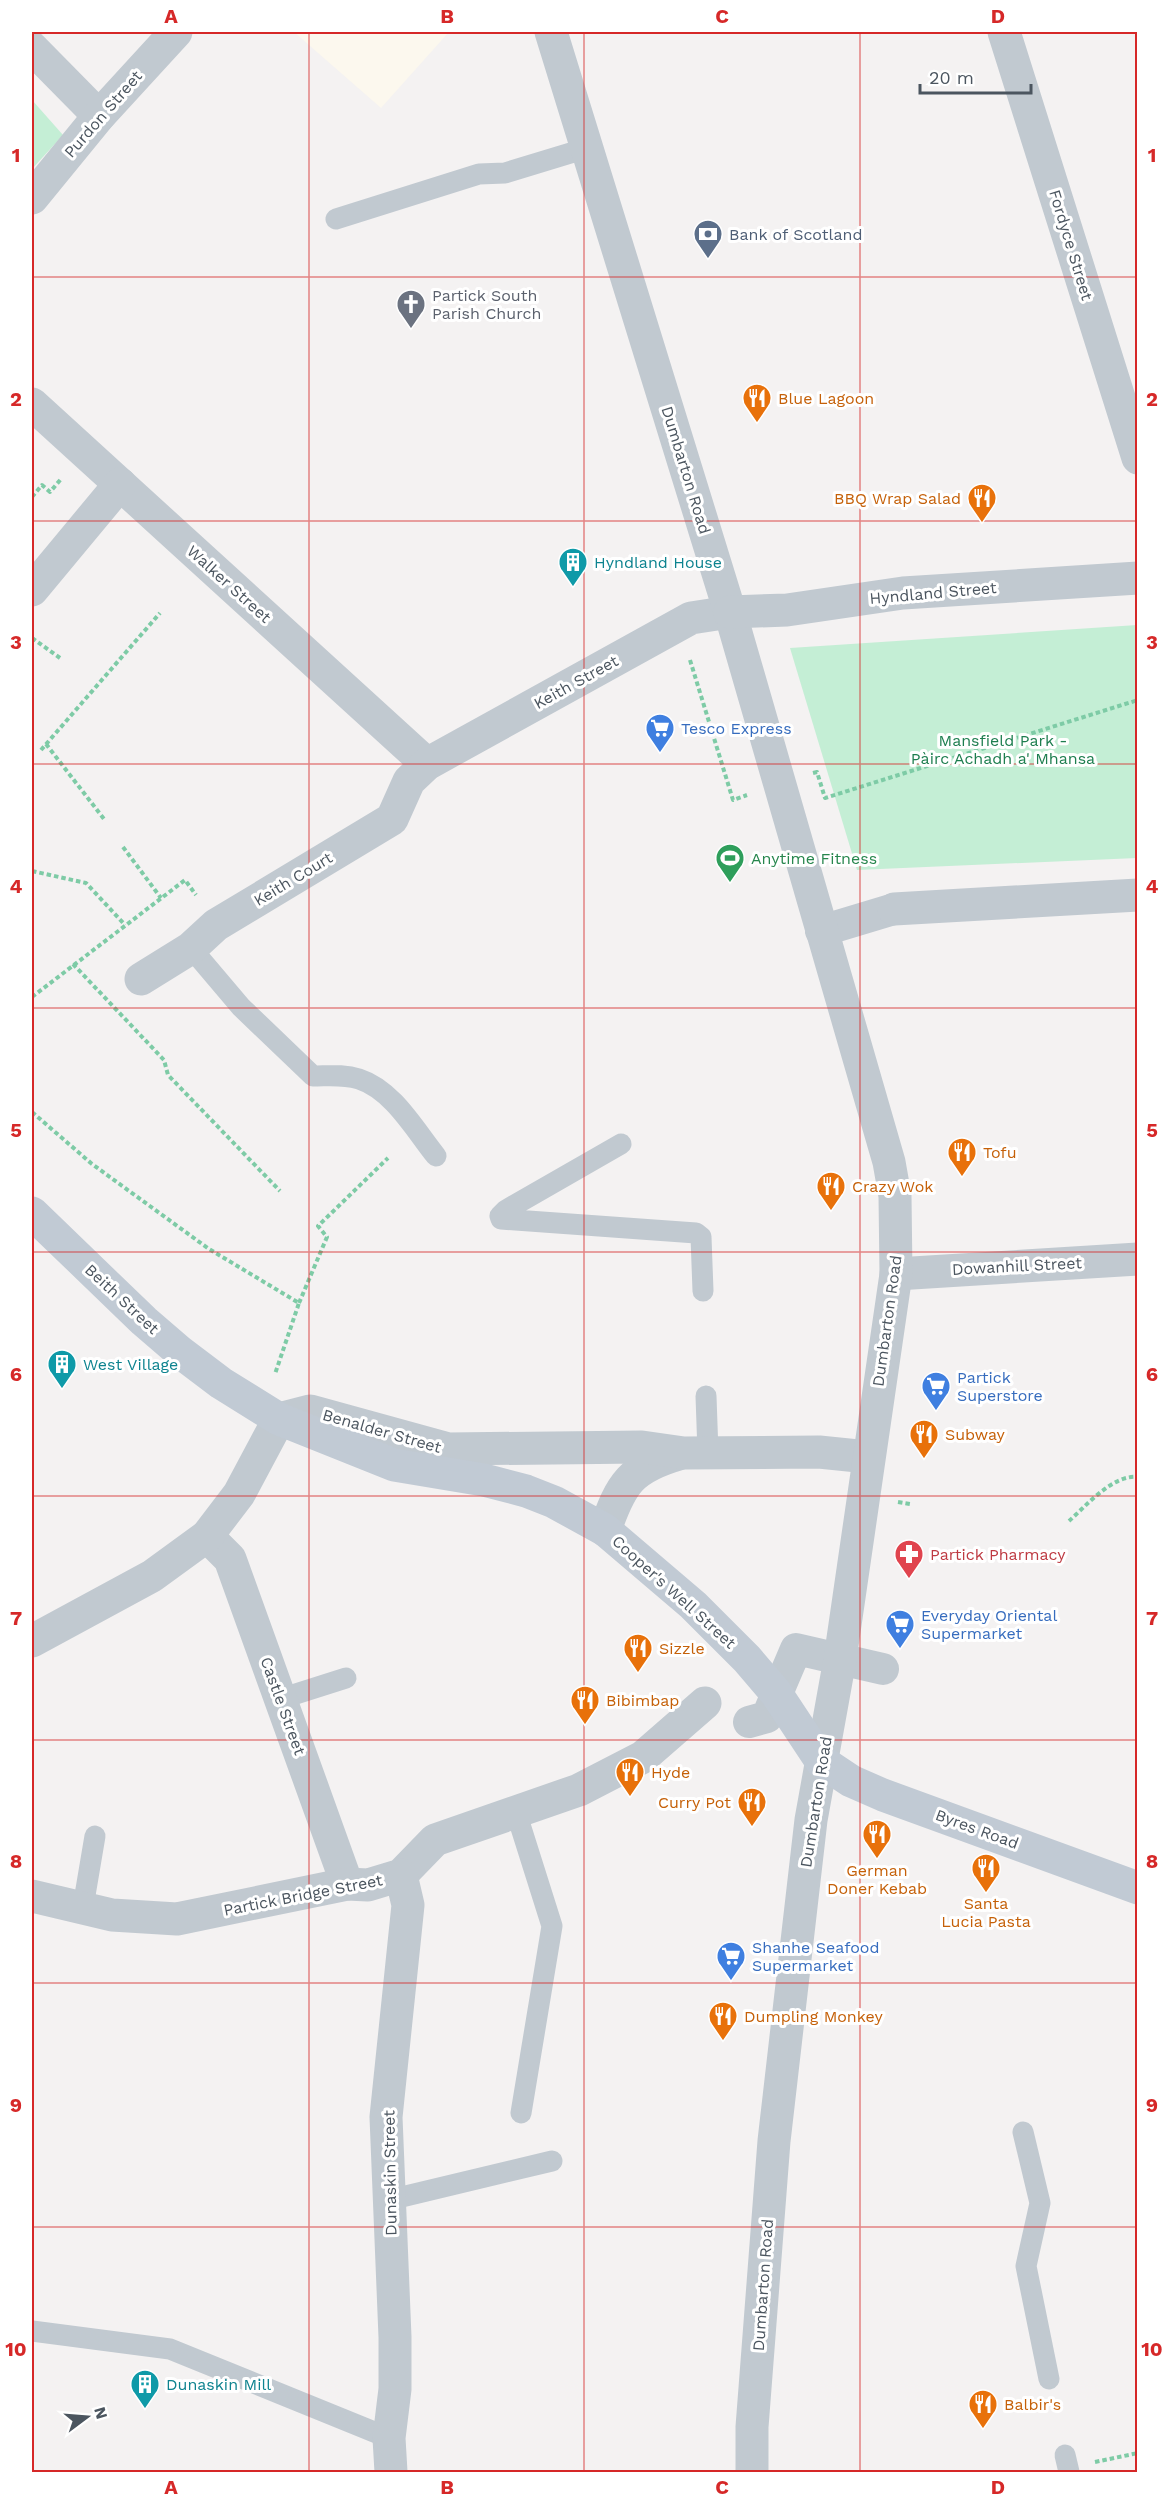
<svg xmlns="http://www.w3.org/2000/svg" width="1169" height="2504" font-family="'Work Sans',sans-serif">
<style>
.commercial{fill:#fcf8ee}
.green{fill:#c4eed5}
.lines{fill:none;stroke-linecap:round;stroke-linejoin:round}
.path{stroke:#7ecba6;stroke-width:4;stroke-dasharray:4.5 3;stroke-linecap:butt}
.service{stroke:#c1c9d0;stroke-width:21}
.pedestrian{stroke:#c1c9d0;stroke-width:32}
.minor{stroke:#c1c9d0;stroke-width:33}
.tertiary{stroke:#c1c9d0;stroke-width:33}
.secondary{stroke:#c1cad4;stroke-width:33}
.grid{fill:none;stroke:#d62828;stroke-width:1.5;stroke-opacity:0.55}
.labels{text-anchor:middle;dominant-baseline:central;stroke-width:6;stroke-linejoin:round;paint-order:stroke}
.street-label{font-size:16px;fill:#4b555f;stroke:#fff}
.service-label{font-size:16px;fill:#4e5e75;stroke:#fff;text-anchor:start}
.worship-label{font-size:16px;fill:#5b616d;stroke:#fff;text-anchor:start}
.food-label{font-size:16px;fill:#c56008;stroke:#fff;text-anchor:start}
.culture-label{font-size:16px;fill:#0d838f;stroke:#fff;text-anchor:start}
.shop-label{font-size:16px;fill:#366cbe;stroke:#fff;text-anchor:start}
.park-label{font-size:16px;fill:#1d7e4f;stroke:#fff}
.leisure-label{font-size:16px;fill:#27864d;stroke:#fff;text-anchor:start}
.health-label{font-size:16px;fill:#be3a42;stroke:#fff;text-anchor:start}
.neatline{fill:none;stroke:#d62828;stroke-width:2}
.grid-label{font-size:20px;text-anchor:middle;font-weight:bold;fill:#d62828}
</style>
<rect width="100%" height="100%" fill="#f4f2f2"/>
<path class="commercial" d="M 294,32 L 449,32 L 381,108 Z"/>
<g class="green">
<path d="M 32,100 L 63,135 L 32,169 Z"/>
<path d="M 1137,625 L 1137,858 L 857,870 L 790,648 Z"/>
</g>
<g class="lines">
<g class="path">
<path d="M 32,497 L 42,485 L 50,492 L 61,479"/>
<path d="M 32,638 L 60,658"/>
<path d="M 690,660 L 733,800 L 747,795"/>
<path d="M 46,744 L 104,819"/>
<path d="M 41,750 L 160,613"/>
<path d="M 813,773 L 817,772 L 825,798 L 1138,700"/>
<path d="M 123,847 L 161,898"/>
<path d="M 32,871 L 86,883 L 125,925"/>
<path d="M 73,964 L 164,1060 L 168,1075 L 280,1191"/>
<path d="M 32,997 L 185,880 L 196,895"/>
<path d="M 32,1112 L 92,1164 L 209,1249 L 299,1303 L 275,1374"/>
<path d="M 299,1303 L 327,1237 L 318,1226 L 388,1158"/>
<path d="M 898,1502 L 910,1504"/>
<path d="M 1069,1521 C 1086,1506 1113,1474 1138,1477"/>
<path d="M 1095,2462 L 1138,2453"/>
</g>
<g class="service">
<path d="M 336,219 L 479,174 L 505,173 L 587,148"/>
<path d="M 191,948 L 241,1007 L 313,1076 C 328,1076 343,1074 359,1079 C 393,1090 415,1130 436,1156"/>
<path d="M 621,1144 L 506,1210 L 500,1216 L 501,1219 L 696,1233 L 701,1237 L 703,1291"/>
<path d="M 706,1396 L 708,1453"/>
<path d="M 280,1699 L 346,1678"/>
<path d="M 516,1812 L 552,1926 L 521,2113"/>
<path d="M 83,1907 L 95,1836"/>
<path d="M 1023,2132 L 1040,2203 L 1026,2266 L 1049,2379"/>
<path d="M 389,2200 L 552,2161"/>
<path d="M 32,2331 L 170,2349 L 389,2438"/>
<path d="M 1065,2455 L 1069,2472"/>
</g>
<g class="pedestrian">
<path d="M 821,931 L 894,909"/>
<path d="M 749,1722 L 767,1717 L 796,1649 L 883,1669"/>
</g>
<g class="minor">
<path d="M 1004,32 L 1138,458"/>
<path d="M 32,48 L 99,116"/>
<path d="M 32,198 L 99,116 L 176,32"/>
<path d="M 32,404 L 427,764"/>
<path d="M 32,590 L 120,484"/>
<path d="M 894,909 L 1138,895"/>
<path d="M 141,979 L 191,948 L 216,925 L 392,819 L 409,781 L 427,764 L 691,618 L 730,612"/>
<path d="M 896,1274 L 1138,1259"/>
<path d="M 605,1530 C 621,1483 631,1468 679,1454"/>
<path d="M 207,1536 L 230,1559 L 347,1884"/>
<path d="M 32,1641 L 152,1576 L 207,1536 L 239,1494 L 279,1419 L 310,1411 L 448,1449 L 642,1447 L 684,1453 L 819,1452 L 868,1457"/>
<path d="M 32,1896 L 112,1915 L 177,1919 L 347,1884 L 368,1885 L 401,1875 L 435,1840 L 579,1790 L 643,1757 L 705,1703"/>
<path d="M 391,2472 L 389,2438 L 395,2389 L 395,2337 L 386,2117 L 408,1905 L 401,1875"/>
</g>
<g class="tertiary">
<path d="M 551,32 L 730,612 L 889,1162 L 895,1196 L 896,1274 L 840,1659 L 811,1820 L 774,2141 L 752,2427 L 752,2472"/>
<path d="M 730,612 L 787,610 L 903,593 L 1138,578"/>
</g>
<path class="secondary" d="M 32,1213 L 144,1321 L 180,1352 L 221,1383 L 279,1419 L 394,1465 L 484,1480 L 526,1491 L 554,1502 L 605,1530 L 693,1605 L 747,1659 L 776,1693 L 821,1761 L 851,1781 L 883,1795 L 1138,1888"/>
</g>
<path class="grid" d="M 309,32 L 309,2472M 584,32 L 584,2472M 860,32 L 860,2472M 32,277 L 1138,277M 32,521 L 1138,521M 32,764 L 1138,764M 32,1008 L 1138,1008M 32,1252 L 1138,1252M 32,1496 L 1138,1496M 32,1740 L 1138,1740M 32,1983 L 1138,1983M 32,2227 L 1138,2227"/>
<defs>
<g id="bank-pin" transform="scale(1.5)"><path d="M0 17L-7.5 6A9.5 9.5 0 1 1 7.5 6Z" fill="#5c6f8a" stroke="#fff"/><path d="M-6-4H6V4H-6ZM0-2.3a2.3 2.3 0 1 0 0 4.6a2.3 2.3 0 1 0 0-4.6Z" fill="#fff"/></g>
<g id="church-pin" transform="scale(1.5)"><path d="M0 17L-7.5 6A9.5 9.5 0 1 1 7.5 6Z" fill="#6b7280" stroke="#fff"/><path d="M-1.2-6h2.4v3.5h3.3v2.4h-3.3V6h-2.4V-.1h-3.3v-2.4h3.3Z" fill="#fff"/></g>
<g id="restaurant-pin" transform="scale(1.5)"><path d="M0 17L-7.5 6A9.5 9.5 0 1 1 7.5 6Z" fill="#e8710a" stroke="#fff"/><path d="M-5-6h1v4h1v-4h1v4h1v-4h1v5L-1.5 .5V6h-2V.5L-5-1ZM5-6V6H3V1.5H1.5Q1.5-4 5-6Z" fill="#fff"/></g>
<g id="building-pin" transform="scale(1.5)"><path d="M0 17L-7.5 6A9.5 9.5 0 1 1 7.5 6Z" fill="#0f9aa8" stroke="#fff"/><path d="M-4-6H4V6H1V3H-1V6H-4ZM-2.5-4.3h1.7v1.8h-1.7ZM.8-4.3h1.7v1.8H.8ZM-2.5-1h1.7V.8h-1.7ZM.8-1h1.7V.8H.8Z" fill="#fff"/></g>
<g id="supermarket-pin" transform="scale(1.5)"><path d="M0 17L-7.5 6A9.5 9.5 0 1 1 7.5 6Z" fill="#3f7fe0" stroke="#fff"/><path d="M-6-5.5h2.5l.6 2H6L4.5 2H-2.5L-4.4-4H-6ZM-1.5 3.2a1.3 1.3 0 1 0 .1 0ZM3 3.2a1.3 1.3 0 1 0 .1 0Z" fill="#fff"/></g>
<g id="stadium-pin" transform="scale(1.5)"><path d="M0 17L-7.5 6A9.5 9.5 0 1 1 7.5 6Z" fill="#2e9e5b" stroke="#fff"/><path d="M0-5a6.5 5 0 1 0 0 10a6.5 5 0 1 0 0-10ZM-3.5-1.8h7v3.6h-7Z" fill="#fff"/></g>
<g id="pharmacy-pin" transform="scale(1.5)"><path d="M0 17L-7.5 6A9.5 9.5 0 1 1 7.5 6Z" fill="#e0444e" stroke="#fff"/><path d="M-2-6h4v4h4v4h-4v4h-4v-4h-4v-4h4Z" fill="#fff"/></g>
</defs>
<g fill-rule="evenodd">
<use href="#bank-pin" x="708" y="234"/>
<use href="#church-pin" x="411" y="304"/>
<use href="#restaurant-pin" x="757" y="398"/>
<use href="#restaurant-pin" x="982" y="498"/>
<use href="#building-pin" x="573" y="562"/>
<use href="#supermarket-pin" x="660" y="728"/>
<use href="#stadium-pin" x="730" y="858"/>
<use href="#restaurant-pin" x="962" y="1152"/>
<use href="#restaurant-pin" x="831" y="1186"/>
<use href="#building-pin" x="62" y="1364"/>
<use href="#supermarket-pin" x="936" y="1386"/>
<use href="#restaurant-pin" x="924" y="1434"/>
<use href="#pharmacy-pin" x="909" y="1554"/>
<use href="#supermarket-pin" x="900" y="1624"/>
<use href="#restaurant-pin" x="638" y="1648"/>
<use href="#restaurant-pin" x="585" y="1700"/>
<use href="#restaurant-pin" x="630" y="1772"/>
<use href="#restaurant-pin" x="752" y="1802"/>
<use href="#restaurant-pin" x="877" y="1834"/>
<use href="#restaurant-pin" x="986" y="1868"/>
<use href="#supermarket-pin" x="731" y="1956"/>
<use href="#restaurant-pin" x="723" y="2016"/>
<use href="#building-pin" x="145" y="2384"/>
<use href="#restaurant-pin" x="983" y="2404"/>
</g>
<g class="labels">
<g class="street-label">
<text transform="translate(103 114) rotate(-49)">Purdon Street</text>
<text transform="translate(1071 245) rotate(73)">Fordyce Street</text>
<text transform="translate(686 470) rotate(73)">Dumbarton Road</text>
<text transform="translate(229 584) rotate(42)">Walker Street</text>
<text transform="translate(933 593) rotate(-5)">Hyndland Street</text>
<text transform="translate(576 682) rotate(-29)">Keith Street</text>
<text transform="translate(293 879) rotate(-31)">Keith Court</text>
<text transform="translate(1017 1266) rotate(-3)">Dowanhill Street</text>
<text transform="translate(122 1299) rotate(43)">Beith Street</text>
<text transform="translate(887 1321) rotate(-82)">Dumbarton Road</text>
<text transform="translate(382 1431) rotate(16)">Benalder Street</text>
<text transform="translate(674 1592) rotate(42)">Cooper's Well Street</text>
<text transform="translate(283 1706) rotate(70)">Castle Street</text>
<text transform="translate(816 1802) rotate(-81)">Dumbarton Road</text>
<text transform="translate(977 1829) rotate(20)">Byres Road</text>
<text transform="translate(303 1895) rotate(-11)">Partick Bridge Street</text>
<text transform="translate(390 2173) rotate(-91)">Dunaskin Street</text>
<text transform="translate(763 2285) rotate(-86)">Dumbarton Road</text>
</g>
<g class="service-label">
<text x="729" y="234">Bank of Scotland</text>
</g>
<g class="worship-label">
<text x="432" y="295">Partick South<tspan x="432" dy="18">Parish Church</tspan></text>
</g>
<g class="food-label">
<text x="778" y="398">Blue Lagoon</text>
<text x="961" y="498" text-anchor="end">BBQ Wrap Salad</text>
<text x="983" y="1152">Tofu</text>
<text x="852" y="1186">Crazy Wok</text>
<text x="945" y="1434">Subway</text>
<text x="659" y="1648">Sizzle</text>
<text x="606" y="1700">Bibimbap</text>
<text x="651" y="1772">Hyde</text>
<text x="731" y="1802" text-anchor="end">Curry Pot</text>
<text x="877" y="1870" text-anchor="middle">German<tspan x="877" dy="18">Doner Kebab</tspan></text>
<text x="986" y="1903" text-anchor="middle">Santa<tspan x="986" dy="18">Lucia Pasta</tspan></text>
<text x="744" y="2016">Dumpling Monkey</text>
<text x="1004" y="2404">Balbir's</text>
</g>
<g class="culture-label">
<text x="594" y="562">Hyndland House</text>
<text x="83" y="1364">West Village</text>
<text x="166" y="2384">Dunaskin Mill</text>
</g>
<g class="shop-label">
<text x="681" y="728">Tesco Express</text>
<text x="957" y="1377">Partick<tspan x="957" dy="18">Superstore</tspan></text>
<text x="921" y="1615">Everyday Oriental<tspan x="921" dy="18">Supermarket</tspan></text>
<text x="752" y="1947">Shanhe Seafood<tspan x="752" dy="18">Supermarket</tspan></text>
</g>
<g class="park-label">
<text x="1003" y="740">Mansfield Park -<tspan x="1003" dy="18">Pàirc Achadh a' Mhansa</tspan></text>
</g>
<g class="leisure-label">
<text x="751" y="858">Anytime Fitness</text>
</g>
<g class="health-label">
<text x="930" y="1554">Partick Pharmacy</text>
</g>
</g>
<rect width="1169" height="2504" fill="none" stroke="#ffffff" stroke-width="66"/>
<g transform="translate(87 2417) rotate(74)" stroke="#ffffff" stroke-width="4.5" paint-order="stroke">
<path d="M0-4.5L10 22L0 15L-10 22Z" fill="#4b555f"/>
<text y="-9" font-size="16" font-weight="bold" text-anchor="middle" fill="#4b555f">N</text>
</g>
<path d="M920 84v9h111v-9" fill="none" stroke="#4b555f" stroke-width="3"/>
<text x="929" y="84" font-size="18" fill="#4b555f" stroke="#ffffff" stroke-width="4.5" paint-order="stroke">20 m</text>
<rect x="33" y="33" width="1103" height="2438" class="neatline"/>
<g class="grid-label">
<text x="171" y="23">A</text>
<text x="447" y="23">B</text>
<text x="722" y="23">C</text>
<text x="998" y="23">D</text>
<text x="16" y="162">1</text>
<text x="1152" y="162">1</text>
<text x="16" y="406">2</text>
<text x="1152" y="406">2</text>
<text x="16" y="649">3</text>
<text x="1152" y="649">3</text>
<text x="16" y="893">4</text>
<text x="1152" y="893">4</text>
<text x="16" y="1137">5</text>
<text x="1152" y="1137">5</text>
<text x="16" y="1381">6</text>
<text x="1152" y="1381">6</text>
<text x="16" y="1625">7</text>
<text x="1152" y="1625">7</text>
<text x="16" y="1868">8</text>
<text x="1152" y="1868">8</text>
<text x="16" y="2112">9</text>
<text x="1152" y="2112">9</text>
<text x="16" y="2356">10</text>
<text x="1152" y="2356">10</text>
<text x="171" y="2494">A</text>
<text x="447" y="2494">B</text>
<text x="722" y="2494">C</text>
<text x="998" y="2494">D</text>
</g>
</svg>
